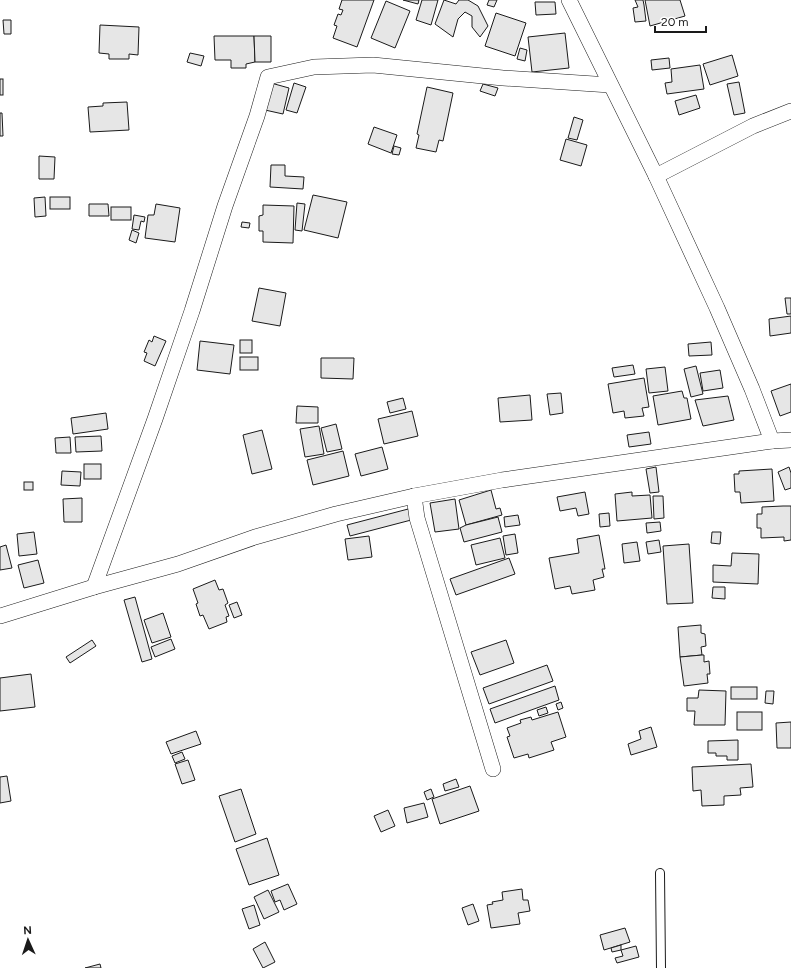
<svg xmlns="http://www.w3.org/2000/svg" width="791" height="968" font-family="Figtree,sans-serif">
<style>
.building{fill:#e6e6e6;stroke:#1a1a1a}
.lines{fill:none;stroke-linecap:round;stroke-linejoin:round}
.lane-casing{stroke:#1a1a1a;stroke-width:10}
.street-casing{stroke:#1a1a1a;stroke-width:16}
.lane{stroke:#fff;stroke-width:8}
.street{stroke:#fff;stroke-width:15}
</style>
<rect width="100%" height="100%" fill="#fff"/>
<g class="building">
<path d="M 342,0 L 374,0 L 357,47 L 333,38 L 337,26 L 334,25 L 338,14 L 341,15 L 343,10 L 339,9 Z"/>
<path d="M 403,0 L 419,0 L 418,4 Z"/>
<path d="M 422,0 L 438,0 L 431,25 L 416,20 Z"/>
<path d="M 444,0 L 456,4 L 459,0 L 468,0 L 478,6 L 488,26 L 480,37 L 472,27 L 472,16 L 465,12 L 458,19 L 453,37 L 435,24 Z"/>
<path d="M 489,0 L 497,0 L 494,7 L 487,5 Z"/>
<path d="M 635,0 L 643,0 L 644,5 L 646,21 L 635,22 L 633,8 L 638,7 Z"/>
<path d="M 645,0 L 680,0 L 685,16 L 650,26 Z"/>
<path d="M 386,1 L 410,11 L 395,48 L 371,38 Z"/>
<path d="M 535,2 L 555,2 L 556,14 L 536,15 Z"/>
<path d="M 496,13 L 526,23 L 515,56 L 485,46 Z"/>
<path d="M 3,20 L 11,20 L 11,34 L 4,34 Z"/>
<path d="M 100,25 L 139,27 L 138,55 L 129,54 L 129,59 L 109,59 L 109,54 L 99,53 Z"/>
<path d="M 565,33 L 569,68 L 532,72 L 528,37 Z"/>
<path d="M 214,36 L 254,36 L 255,62 L 246,64 L 246,68 L 231,68 L 231,60 L 215,60 Z"/>
<path d="M 254,36 L 271,36 L 271,62 L 255,62 Z"/>
<path d="M 520,48 L 527,50 L 525,61 L 517,59 Z"/>
<path d="M 190,53 L 204,56 L 201,66 L 187,62 Z"/>
<path d="M 732,55 L 738,76 L 710,85 L 703,64 Z"/>
<path d="M 669,58 L 670,68 L 652,70 L 651,60 Z"/>
<path d="M 700,65 L 704,89 L 667,94 L 665,83 L 672,82 L 671,69 Z"/>
<rect x="0" y="79" width="3" height="16"/>
<path d="M 739,82 L 745,113 L 734,115 L 727,84 Z"/>
<path d="M 271,83 L 289,88 L 283,114 L 265,110 Z"/>
<path d="M 294,83 L 306,87 L 297,113 L 286,110 Z"/>
<path d="M 483,84 L 498,88 L 495,96 L 480,91 Z"/>
<path d="M 427,87 L 453,93 L 443,141 L 439,140 L 436,152 L 416,148 L 419,135 L 417,134 Z"/>
<path d="M 696,95 L 700,108 L 679,115 L 675,101 Z"/>
<path d="M 127,102 L 129,130 L 90,132 L 88,107 L 103,106 L 103,103 Z"/>
<path d="M 0,113 L 2,113 L 3,136 L 0,136 Z"/>
<path d="M 574,117 L 583,120 L 577,140 L 568,138 Z"/>
<path d="M 374,127 L 397,135 L 391,153 L 368,144 Z"/>
<path d="M 566,139 L 587,145 L 581,166 L 560,160 Z"/>
<path d="M 394,146 L 401,148 L 399,155 L 392,154 Z"/>
<path d="M 39,156 L 55,157 L 54,179 L 39,179 Z"/>
<path d="M 271,165 L 285,165 L 285,176 L 304,177 L 303,189 L 270,187 Z"/>
<path d="M 313,195 L 347,202 L 338,238 L 304,230 Z"/>
<path d="M 45,197 L 46,216 L 35,217 L 34,198 Z"/>
<rect x="50" y="197" width="20" height="12"/>
<path d="M 297,203 L 305,204 L 302,231 L 295,230 Z"/>
<path d="M 89,204 L 108,204 L 109,216 L 89,216 Z"/>
<path d="M 156,204 L 180,208 L 175,242 L 145,238 L 148,215 L 154,215 Z"/>
<path d="M 263,205 L 294,206 L 293,243 L 263,242 L 263,231 L 259,231 L 259,216 L 263,215 Z"/>
<rect x="111" y="207" width="20" height="13"/>
<path d="M 134,215 L 145,217 L 144,222 L 141,221 L 139,230 L 132,229 Z"/>
<path d="M 242,222 L 250,223 L 249,228 L 241,227 Z"/>
<path d="M 132,230 L 139,233 L 136,243 L 129,240 Z"/>
<path d="M 259,288 L 286,293 L 280,326 L 252,321 Z"/>
<path d="M 785,298 L 791,298 L 791,314 L 787,314 Z"/>
<path d="M 791,316 L 791,333 L 770,336 L 769,319 Z"/>
<path d="M 154,336 L 166,341 L 155,366 L 144,361 L 147,353 L 144,352 L 149,340 L 152,342 Z"/>
<rect x="240" y="340" width="12" height="13"/>
<path d="M 200,341 L 234,345 L 230,374 L 197,370 Z"/>
<path d="M 711,342 L 712,355 L 689,356 L 688,344 Z"/>
<rect x="240" y="357" width="18" height="13"/>
<path d="M 321,358 L 354,358 L 353,379 L 321,378 Z"/>
<path d="M 633,365 L 635,374 L 614,377 L 612,368 Z"/>
<path d="M 696,366 L 703,394 L 691,397 L 684,369 Z"/>
<path d="M 665,367 L 668,391 L 649,393 L 646,369 Z"/>
<path d="M 720,370 L 723,388 L 703,391 L 700,373 Z"/>
<path d="M 644,378 L 649,407 L 642,408 L 644,416 L 625,418 L 624,411 L 613,413 L 608,384 Z"/>
<path d="M 791,384 L 791,412 L 780,416 L 771,391 Z"/>
<path d="M 682,391 L 684,398 L 687,398 L 691,419 L 658,425 L 653,396 Z"/>
<path d="M 561,393 L 563,413 L 550,415 L 547,394 Z"/>
<path d="M 530,395 L 532,420 L 500,422 L 498,398 Z"/>
<path d="M 728,396 L 734,420 L 703,426 L 695,400 Z"/>
<path d="M 403,398 L 406,409 L 390,413 L 387,402 Z"/>
<path d="M 297,406 L 318,407 L 318,423 L 296,423 Z"/>
<path d="M 412,411 L 418,436 L 384,444 L 378,419 Z"/>
<path d="M 106,413 L 108,429 L 73,434 L 71,418 Z"/>
<path d="M 336,424 L 342,449 L 327,452 L 321,428 Z"/>
<path d="M 319,426 L 324,454 L 305,457 L 300,429 Z"/>
<path d="M 262,430 L 272,469 L 252,474 L 243,435 Z"/>
<path d="M 649,432 L 651,444 L 629,447 L 627,435 Z"/>
<path d="M 101,436 L 102,451 L 76,452 L 75,437 Z"/>
<path d="M 70,437 L 71,453 L 56,453 L 55,438 Z"/>
<path d="M 382,447 L 388,469 L 361,476 L 355,454 Z"/>
<path d="M 343,451 L 349,476 L 313,485 L 307,460 Z"/>
<rect x="84" y="464" width="17" height="15"/>
<path d="M 656,467 L 659,492 L 650,493 L 646,469 Z"/>
<path d="M 789,467 L 791,473 L 791,488 L 785,490 L 778,472 Z"/>
<path d="M 772,469 L 774,501 L 741,503 L 740,492 L 735,492 L 734,474 L 739,474 L 739,471 Z"/>
<path d="M 62,471 L 81,472 L 80,486 L 61,485 Z"/>
<rect x="24" y="482" width="9" height="8"/>
<path d="M 491,490 L 496,509 L 500,508 L 502,515 L 466,525 L 459,500 Z"/>
<path d="M 585,492 L 589,514 L 578,516 L 576,508 L 560,511 L 557,497 Z"/>
<path d="M 632,492 L 632,496 L 650,495 L 652,518 L 617,521 L 615,494 Z"/>
<path d="M 653,496 L 663,496 L 664,518 L 654,519 Z"/>
<path d="M 82,498 L 82,522 L 64,522 L 63,499 Z"/>
<path d="M 455,499 L 459,529 L 435,532 L 430,503 Z"/>
<path d="M 783,506 L 791,506 L 791,540 L 784,541 L 784,537 L 761,538 L 761,528 L 757,528 L 757,514 L 762,514 L 762,507 Z"/>
<path d="M 412,508 L 415,519 L 350,536 L 347,525 Z"/>
<path d="M 609,513 L 610,526 L 600,527 L 599,514 Z"/>
<path d="M 518,515 L 520,525 L 505,527 L 504,517 Z"/>
<path d="M 498,517 L 502,532 L 464,542 L 460,528 L 466,525 Z"/>
<path d="M 660,522 L 661,531 L 647,533 L 646,523 Z"/>
<path d="M 34,532 L 37,554 L 19,556 L 17,534 Z"/>
<path d="M 712,532 L 721,532 L 720,544 L 711,543 Z"/>
<path d="M 515,534 L 518,553 L 506,555 L 503,536 Z"/>
<path d="M 599,535 L 605,569 L 602,569 L 604,577 L 593,580 L 595,590 L 572,594 L 570,586 L 555,589 L 549,558 L 579,553 L 577,539 Z"/>
<path d="M 369,536 L 372,557 L 348,560 L 345,539 Z"/>
<path d="M 500,538 L 505,558 L 476,565 L 471,545 Z"/>
<path d="M 659,540 L 661,552 L 648,554 L 646,542 Z"/>
<path d="M 637,542 L 640,561 L 624,563 L 622,544 Z"/>
<path d="M 689,544 L 693,603 L 667,604 L 663,546 Z"/>
<path d="M 6,545 L 12,568 L 0,570 L 0,547 Z"/>
<path d="M 732,553 L 759,554 L 758,584 L 713,582 L 713,565 L 731,566 Z"/>
<path d="M 509,558 L 515,574 L 456,595 L 450,579 Z"/>
<path d="M 38,560 L 44,583 L 24,588 L 18,565 Z"/>
<path d="M 215,580 L 219,590 L 223,589 L 228,603 L 225,605 L 229,616 L 226,617 L 227,622 L 209,629 L 203,615 L 200,616 L 196,604 L 198,603 L 193,589 Z"/>
<path d="M 713,587 L 725,587 L 725,599 L 712,598 Z"/>
<path d="M 135,597 L 152,659 L 142,662 L 124,600 Z"/>
<path d="M 237,602 L 242,615 L 234,618 L 229,605 Z"/>
<path d="M 163,613 L 171,637 L 152,643 L 144,620 Z"/>
<path d="M 701,625 L 701,633 L 705,634 L 706,646 L 701,647 L 702,655 L 680,657 L 678,627 Z"/>
<path d="M 171,639 L 175,649 L 155,657 L 151,647 Z"/>
<path d="M 92,640 L 96,646 L 70,663 L 66,657 Z"/>
<path d="M 506,640 L 514,663 L 480,675 L 471,652 Z"/>
<path d="M 702,655 L 704,655 L 704,662 L 709,661 L 710,674 L 707,674 L 708,683 L 684,686 L 680,657 Z"/>
<path d="M 547,665 L 553,681 L 489,704 L 483,688 Z"/>
<path d="M 31,674 L 35,707 L 0,711 L 0,678 Z"/>
<path d="M 555,686 L 559,700 L 495,723 L 490,709 Z"/>
<rect x="731" y="687" width="26" height="12"/>
<path d="M 699,690 L 726,691 L 725,725 L 694,725 L 695,711 L 687,711 L 687,698 L 698,698 Z"/>
<path d="M 766,691 L 774,691 L 773,704 L 765,703 Z"/>
<path d="M 561,702 L 563,708 L 558,710 L 556,704 Z"/>
<path d="M 546,707 L 548,713 L 539,716 L 537,710 Z"/>
<path d="M 558,712 L 566,737 L 551,742 L 554,750 L 529,758 L 528,754 L 514,758 L 507,737 L 510,736 L 507,728 L 521,723 L 520,720 L 531,717 L 532,720 Z"/>
<rect x="737" y="712" width="25" height="18"/>
<path d="M 791,722 L 791,748 L 777,748 L 776,723 Z"/>
<path d="M 651,727 L 657,747 L 631,755 L 628,744 L 641,739 L 639,731 Z"/>
<path d="M 196,731 L 201,744 L 171,754 L 166,742 Z"/>
<path d="M 738,740 L 738,760 L 727,760 L 727,756 L 716,756 L 716,753 L 708,753 L 708,741 Z"/>
<path d="M 182,752 L 185,759 L 175,763 L 172,756 Z"/>
<path d="M 188,760 L 195,780 L 182,784 L 175,764 Z"/>
<path d="M 751,764 L 753,787 L 740,788 L 741,795 L 724,796 L 724,805 L 702,806 L 701,790 L 693,791 L 692,767 Z"/>
<path d="M 7,776 L 11,801 L 0,803 L 0,777 Z"/>
<path d="M 456,779 L 459,787 L 445,791 L 443,784 Z"/>
<path d="M 470,786 L 479,811 L 440,824 L 432,799 Z"/>
<path d="M 241,789 L 256,834 L 235,842 L 219,796 Z"/>
<path d="M 431,789 L 434,797 L 427,800 L 424,792 Z"/>
<path d="M 424,803 L 428,817 L 407,823 L 404,808 Z"/>
<path d="M 388,810 L 395,826 L 381,832 L 374,816 Z"/>
<path d="M 267,838 L 279,875 L 249,885 L 236,849 Z"/>
<path d="M 288,884 L 297,904 L 284,910 L 280,900 L 275,902 L 271,891 Z"/>
<path d="M 522,889 L 523,900 L 528,900 L 530,911 L 518,913 L 520,924 L 491,928 L 487,905 L 493,904 L 492,902 L 503,900 L 502,892 Z"/>
<path d="M 268,890 L 279,912 L 264,919 L 254,897 Z"/>
<path d="M 473,904 L 479,921 L 468,925 L 462,908 Z"/>
<path d="M 254,905 L 260,925 L 249,929 L 242,909 Z"/>
<path d="M 625,928 L 630,942 L 604,950 L 600,935 Z"/>
<path d="M 265,942 L 275,962 L 263,968 L 253,949 Z"/>
<path d="M 621,945 L 621,950 L 612,952 L 611,948 Z"/>
<path d="M 636,946 L 639,957 L 617,963 L 615,958 L 623,956 L 621,950 Z"/>
<path d="M 100,964 L 101,968 L 85,968 Z"/>
</g>
<g class="lines">
<g class="lane-casing">
<path id="lane" d="M 660,873 L 661,968"/>
</g>
<g class="street-casing">
<g id="street">
<path d="M 569,0 L 656,176 L 717,308 L 752,389 L 772,441 L 791,440"/>
<path d="M 656,176 L 753,126 L 791,111"/>
<path d="M 414,496 L 417,518 L 493,769"/>
<path d="M 94,587 L 155,419 L 192,311 L 225,206 L 257,116 L 268,77 L 314,67 L 373,65 L 503,78 L 610,85"/>
<path d="M 0,616 L 94,587 L 178,564 L 255,537 L 336,514 L 414,496 L 502,480 L 772,441"/>
</g>
</g>
<use href="#lane" class="lane"/>
<use href="#street" class="street"/>
</g>
<g transform="translate(28 940) rotate(357)" stroke="#ffffff" stroke-width="3" paint-order="stroke">
<path d="M0-3L7 15L0 10L-7 15Z" fill="#1a1a1a"/>
<text y="-6" font-size="11" font-weight="bold" text-anchor="middle" fill="#1a1a1a">N</text>
</g>
<path d="M655 26v6h51v-6" fill="none" stroke="#1a1a1a" stroke-width="2"/>
<text x="661" y="26" font-size="12" fill="#1a1a1a" stroke="#ffffff" stroke-width="3" paint-order="stroke">20 m</text>
</svg>
